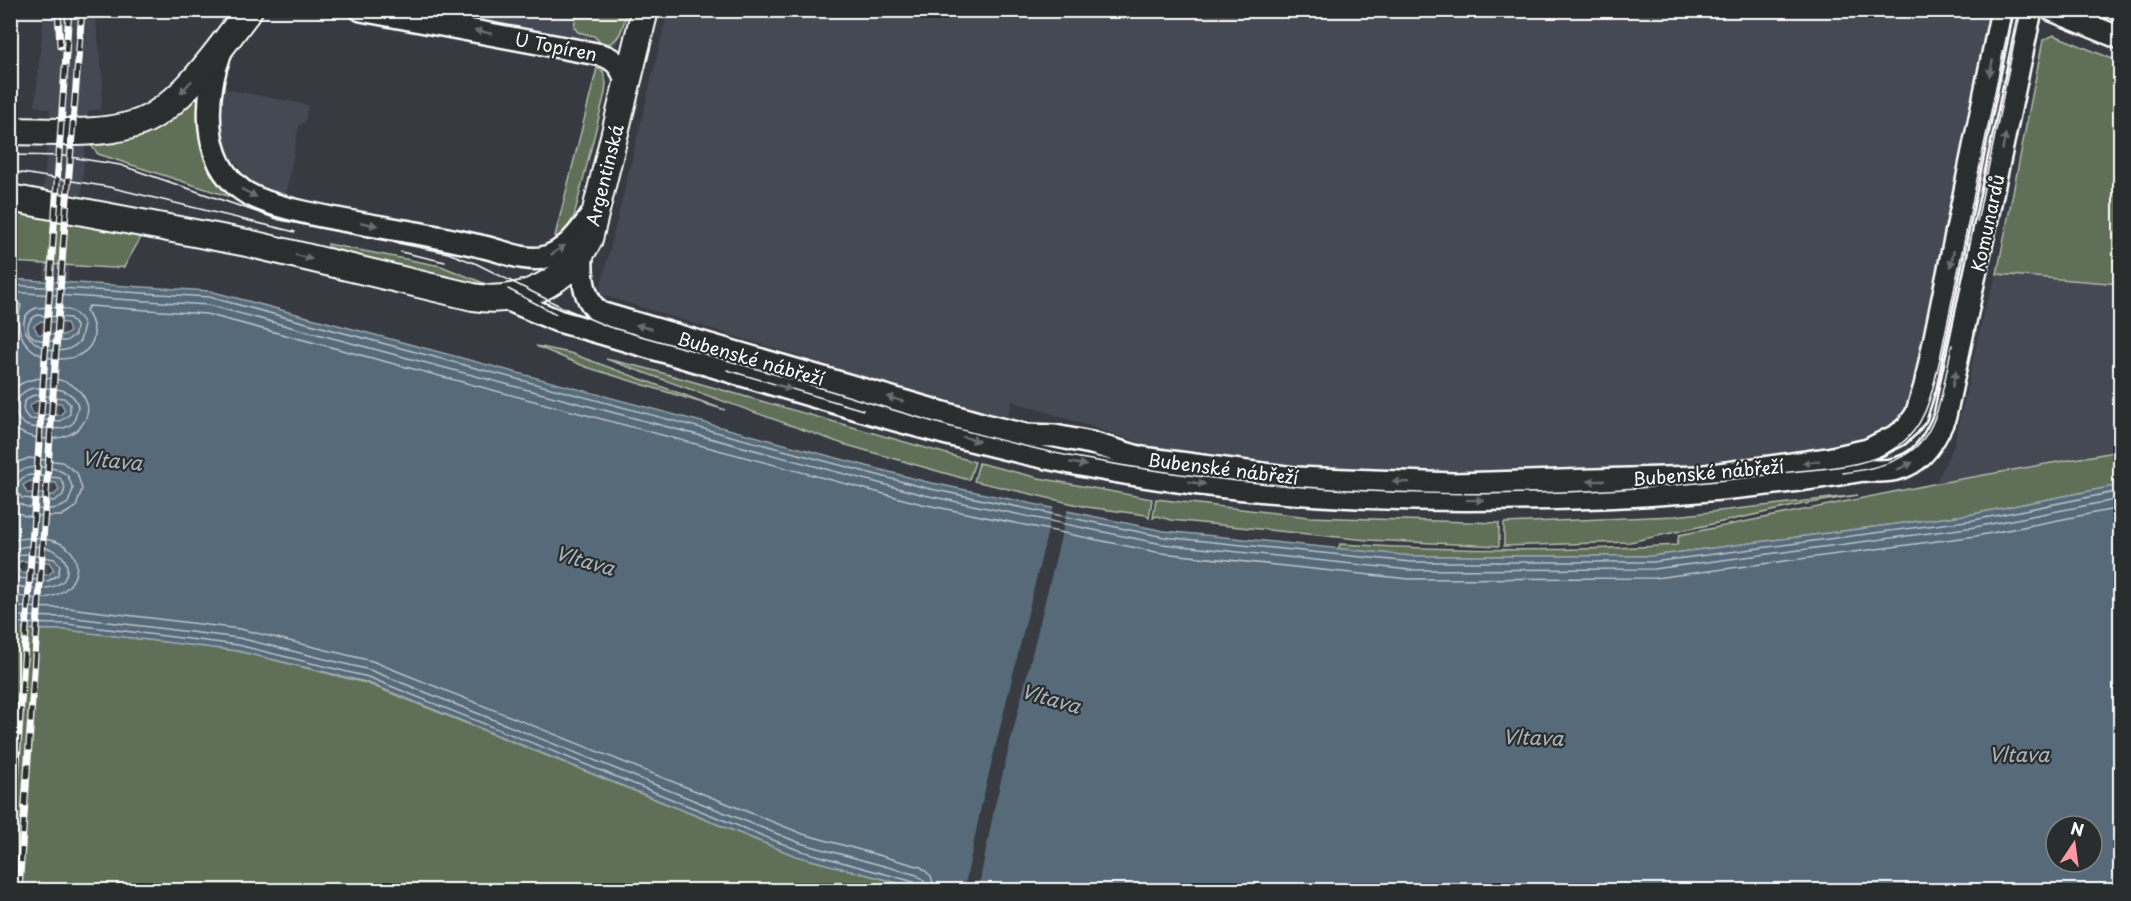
<svg xmlns="http://www.w3.org/2000/svg" width="2131" height="901" font-family="'Playpen Sans',sans-serif">
<style>
.built{fill:#444952}
.green{fill:#617058;stroke:#b0b8ac;stroke-width:1.5}
.water{fill:#576a79;stroke:#9aa6af;stroke-width:1.5;fill-rule:evenodd}
.pier{fill:#373b41}
.lines{fill:none;stroke-linecap:round;stroke-linejoin:round}
.shore{stroke:#bcc3c9;stroke-width:1.5}
.minor-casing{stroke:#fff;stroke-width:26}
.major-casing{stroke:#fff;stroke-width:30}
.minor{stroke:#2a2d2e;stroke-width:21}
.major{stroke:#2a2d2e;stroke-width:26}
.tram{stroke:#fff;stroke-width:1.5}
.rail-casing{stroke:#fff;stroke-width:7}
.rail{stroke:#2a2d2e;stroke-width:4.5;stroke-dasharray:14;stroke-linecap:butt}
.oneway{fill:#6a6c6d}
.labels{text-anchor:middle;dominant-baseline:central;stroke-width:4.5;stroke-linejoin:round;paint-order:stroke}
.street-label{font-size:18px;fill:#fff;stroke:#2a2d2e}
.water-label{font-size:20px;font-style:italic;fill:#abb4bc;stroke:#2a2d2e}
</style>
<rect width="100%" height="100%" fill="#373b41"/>
<filter id="ink" filterUnits="userSpaceOnUse"><feTurbulence type="fractalNoise" baseFrequency=".0167" numOctaves="2"/><feDisplacementMap in="SourceGraphic" scale="12" xChannelSelector="R" yChannelSelector="G"/><feConvolveMatrix kernelMatrix="1 2 1 2 8 2 1 2 1" color-interpolation-filters="sRGB"/></filter>
<g filter="url(#ink)">
<g class="built">
<path d="M 44,11 L 95,11 L 103,83 L 101,109 L 88,111 L 77,250 L 70,251 L 43,649 L 11,890 L 11,768 L 46,249 L 41,221 L 50,109 L 35,106 Z"/>
<path d="M 399,11 L 632,11 L 615,48 Z"/>
<path d="M 668,11 L 1992,11 L 1920,369 L 1898,424 L 1873,442 L 1743,463 L 1556,476 L 1456,477 L 1240,463 L 1160,449 L 1012,401 L 1006,420 L 599,294 Z"/>
<path d="M 220,88 L 308,105 L 305,122 L 299,125 L 285,200 L 249,180 L 222,144 L 217,117 Z"/>
<path d="M 1997,274 L 2120,284 L 2120,451 L 1936,483 L 1954,445 L 1984,310 Z"/>
</g>
<g class="green">
<path d="M 577,11 L 627,11 C 623,25 621,44 603,45 L 594,36 L 578,32 L 574,27 Z"/>
<path d="M 2086,11 L 2120,11 L 2120,25 L 2088,12 Z"/>
<path d="M 2054,35 L 2120,62 L 2120,284 L 1997,274 L 2043,40 Z"/>
<path d="M 597,68 L 603,71 L 606,83 L 605,93 L 574,216 L 566,231 L 559,237 L 555,236 Z"/>
<path d="M 196,95 L 203,97 L 246,202 L 98,154 L 87,140 Z"/>
<path d="M 10,210 L 144,232 L 124,267 L 112,268 L 11,262 Z"/>
<path d="M 328,244 L 441,266 L 486,284 L 458,282 L 328,247 Z"/>
<path d="M 536,346 L 570,353 L 725,410 L 586,367 Z"/>
<path d="M 606,359 L 645,368 L 975,462 L 969,480 L 843,444 Z"/>
<path d="M 2120,451 L 2120,485 L 1973,514 L 1652,556 L 1412,556 L 1338,549 L 1340,544 C 1452,551 1564,552 1677,545 L 1679,535 L 1933,484 Z"/>
<path d="M 979,463 L 1039,478 L 1152,499 L 1149,518 L 1146,515 L 1087,507 L 974,481 Z"/>
<path d="M 1858,495 L 1799,505 L 1630,542 L 1504,546 L 1504,523 L 1675,516 Z"/>
<path d="M 1156,499 L 1309,517 L 1499,523 L 1499,546 L 1367,540 L 1171,520 L 1157,516 L 1153,518 Z"/>
<path d="M 11,629 L 67,630 L 238,651 L 366,683 L 796,856 L 925,890 L 11,890 Z"/>
</g>
<path class="water" d="M 10,279 L 210,291 L 927,482 L 1164,531 L 1412,556 L 1652,556 L 1973,514 L 2120,485 L 2120,890 L 925,890 L 796,856 L 366,682 L 238,651 L 67,630 L 11,629 ZM 41,321 L 67,323 L 70,332 L 65,335 L 38,334 L 34,326 ZM 36,401 L 61,403 L 65,410 L 60,415 L 33,414 L 29,407 ZM 30,481 L 56,483 L 59,490 L 54,495 L 27,493 L 23,485 ZM 20,561 L 49,562 L 54,570 L 48,575 L 21,573 L 17,567 ZM 2056,826 L 2092,826 L 2092,862 L 2056,862 Z"/>
<path class="pier" d="M 1054,505 L 1068,508 L 995,805 L 978,890 L 964,890 L 982,802 Z"/>
<g class="lines">
<g class="shore">
<path d="M 10,285 L 209,297 L 926,488 L 1164,537 L 1411,562 L 1653,562 L 1974,520 L 2120,491"/>
<path d="M 10,292 L 208,305 L 924,495 L 1162,544 L 1410,570 L 1654,569 L 1975,527 L 2120,499"/>
<path d="M 10,301 L 21,305 C 0,379 126,373 86,310 L 89,306 L 206,314 L 922,504 L 1161,553 L 1409,579 L 1655,578 L 1976,536 L 2120,508"/>
<path d="M 36,308 C 54,306 77,306 84,325 L 80,341 C 52,371 0,324 36,308 Z"/>
<path d="M 38,315 L 70,318 L 76,326 L 75,335 L 66,341 C 55,341 26,344 28,326 C 29,320 33,317 38,315 Z"/>
<path d="M 33,388 C 50,388 74,386 78,407 L 74,422 C 66,430 58,429 47,428 C 41,428 34,428 28,426 C 8,418 14,392 33,388 Z"/>
<path d="M 10,393 C 29,368 84,375 88,409 C 85,445 28,447 10,423"/>
<path d="M 35,395 L 64,398 L 70,404 L 70,414 L 60,421 L 30,419 C 19,411 22,398 35,395 Z"/>
<path d="M 10,465 L 29,458 L 62,462 L 77,473 L 82,489 L 76,507 L 61,516 L 25,516 L 10,509"/>
<path d="M 30,475 L 60,478 L 65,487 L 63,495 L 54,501 L 22,498 C 13,489 18,477 30,475 Z"/>
<path d="M 10,481 C 19,463 54,463 68,476 L 73,489 L 68,503 C 53,514 18,511 10,493"/>
<path d="M 10,541 C 22,537 32,538 43,539 C 103,545 77,619 10,593"/>
<path d="M 10,552 C 30,538 80,549 64,580 C 52,592 24,591 10,582"/>
<path d="M 25,554 L 55,559 L 60,566 L 58,575 L 48,581 L 17,578 L 12,571 L 12,563 L 17,556 Z"/>
<path d="M 10,607 L 69,608 L 240,629 L 372,661 L 803,834 L 921,867 L 931,876 L 935,890"/>
<path d="M 10,616 L 68,617 L 239,638 L 370,670 L 800,843 L 917,875 L 924,881 L 926,890"/>
<path d="M 10,623 L 67,624 L 238,645 L 368,677 L 798,850 L 914,882 L 918,890"/>
</g>
<g class="minor-casing">
<g id="minor">
<path d="M 361,10 L 602,55 C 617,60 624,70 626,85"/>
<path d="M 2052,10 L 2120,38"/>
<path d="M 221,51 C 205,94 200,160 242,190 C 271,212 381,226 422,234 C 443,238 464,242 484,247 C 503,251 522,261 542,258 C 565,253 579,233 592,215"/>
<path d="M 582,253 C 581,273 583,300 600,313 L 992,427 L 1026,435 L 1055,436 L 1091,443 L 1142,458 L 1294,478 L 1454,484 L 1698,477 L 1828,459 L 1868,450 L 1898,435 L 1908,426 L 1916,415 L 1925,386 L 2002,10"/>
<path d="M 509,300 L 558,321 C 721,366 882,422 1047,458 C 1201,492 1360,502 1518,499 C 1633,498 1750,490 1864,470 C 1909,476 1929,456 1945,416 L 2031,10"/>
</g>
</g>
<g class="major-casing">
<g id="major">
<path d="M 10,131 C 51,131 96,136 135,124 C 180,110 220,47 249,10"/>
<path d="M 10,198 L 247,243 L 473,297 C 520,305 568,283 589,239 L 645,10"/>
</g>
</g>
<use href="#minor" class="minor"/>
<use href="#major" class="major"/>
<g class="tram">
<path d="M 10,155 L 64,156 L 120,165 L 280,220 L 448,253 L 477,264 L 564,308 L 609,327 C 679,347 750,366 821,388 C 904,413 988,440 1074,457 C 1305,500 1549,505 1782,473 C 1819,468 1867,469 1898,446 C 1927,426 1932,391 1940,359 L 2012,10"/>
<path d="M 10,171 L 109,187 L 295,232"/>
<path d="M 1977,222 L 2021,10"/>
<path d="M 401,252 L 445,262"/>
<path d="M 508,289 L 556,314"/>
<path d="M 727,370 L 863,410"/>
<path d="M 1843,473 C 1936,461 1935,427 1952,345"/>
</g>
<g class="rail-casing">
<g id="rail">
<path d="M 58,10 L 60,46"/>
<path d="M 10,862 L 69,10"/>
<path d="M 19,890 L 63,249 L 82,10"/>
</g>
</g>
<use href="#rail" class="rail"/>
</g>
<defs><path id="oneway-solid" d="M-6-.8H1V-3.2L6.5 0L1 3.2V.8H-6Z" transform="scale(1.5)"/></defs>
<g class="oneway">
<use href="#oneway-solid" transform="translate(483 32) rotate(-170)"/>
<use href="#oneway-solid" transform="translate(1991 68) rotate(102)"/>
<use href="#oneway-solid" transform="translate(186 87) rotate(132)"/>
<use href="#oneway-solid" transform="translate(2004 142) rotate(-79)"/>
<use href="#oneway-solid" transform="translate(249 193) rotate(28)"/>
<use href="#oneway-solid" transform="translate(369 224) rotate(11)"/>
<use href="#oneway-solid" transform="translate(558 250) rotate(-33)"/>
<use href="#oneway-solid" transform="translate(304 257) rotate(14)"/>
<use href="#oneway-solid" transform="translate(1952 259) rotate(102)"/>
<use href="#oneway-solid" transform="translate(644 327) rotate(-164)"/>
<use href="#oneway-solid" transform="translate(1954 379) rotate(-78)"/>
<use href="#oneway-solid" transform="translate(783 387) rotate(16)"/>
<use href="#oneway-solid" transform="translate(895 399) rotate(-164)"/>
<use href="#oneway-solid" transform="translate(971 439) rotate(15)"/>
<use href="#oneway-solid" transform="translate(1811 462) rotate(172)"/>
<use href="#oneway-solid" transform="translate(1078 464) rotate(11)"/>
<use href="#oneway-solid" transform="translate(1905 466) rotate(-25)"/>
<use href="#oneway-solid" transform="translate(1596 481) rotate(178)"/>
<use href="#oneway-solid" transform="translate(1401 482) rotate(-178)"/>
<use href="#oneway-solid" transform="translate(1197 483) rotate(8)"/>
<use href="#oneway-solid" transform="translate(1475 500)"/>
</g>
</g>
<g class="labels">
<g class="street-label">
<text transform="translate(556 46) rotate(11)">U Topíren</text>
<text transform="translate(604 175) rotate(-76)">Argentinská</text>
<text transform="translate(1987 223) rotate(-78)">Komunardů</text>
<text transform="translate(751 358) rotate(16)">Bubenské nábřeží</text>
<text transform="translate(1223 468) rotate(7)">Bubenské nábřeží</text>
<text transform="translate(1708 472) rotate(-5)">Bubenské nábřeží</text>
</g>
<g class="water-label">
<text transform="translate(112 460) rotate(5)">Vltava</text>
<text transform="translate(585 560) rotate(16)">Vltava</text>
<text transform="translate(1051 698) rotate(16)">Vltava</text>
<text transform="translate(1533 737) rotate(2)">Vltava</text>
<text x="2019" y="754">Vltava</text>
</g>
</g>
<rect width="2131" height="901" fill="none" stroke="#2a2d2e" stroke-width="36"/>
<rect x="18" y="18" width="2095" height="865" fill="none" stroke="#fff" stroke-width="2" filter="url(#ink)"/>
<g transform="translate(2074 844) rotate(13)"><circle r="28" fill="#2a2d2e" stroke="#7f8182" stroke-width="1.5"/>
<path d="M0-4.5L10 22L0 15L-10 22Z" fill="#ff9aa2"/>
<text y="-9" font-size="16" font-weight="bold" text-anchor="middle" fill="#ffffff">N</text>
</g>
</svg>
